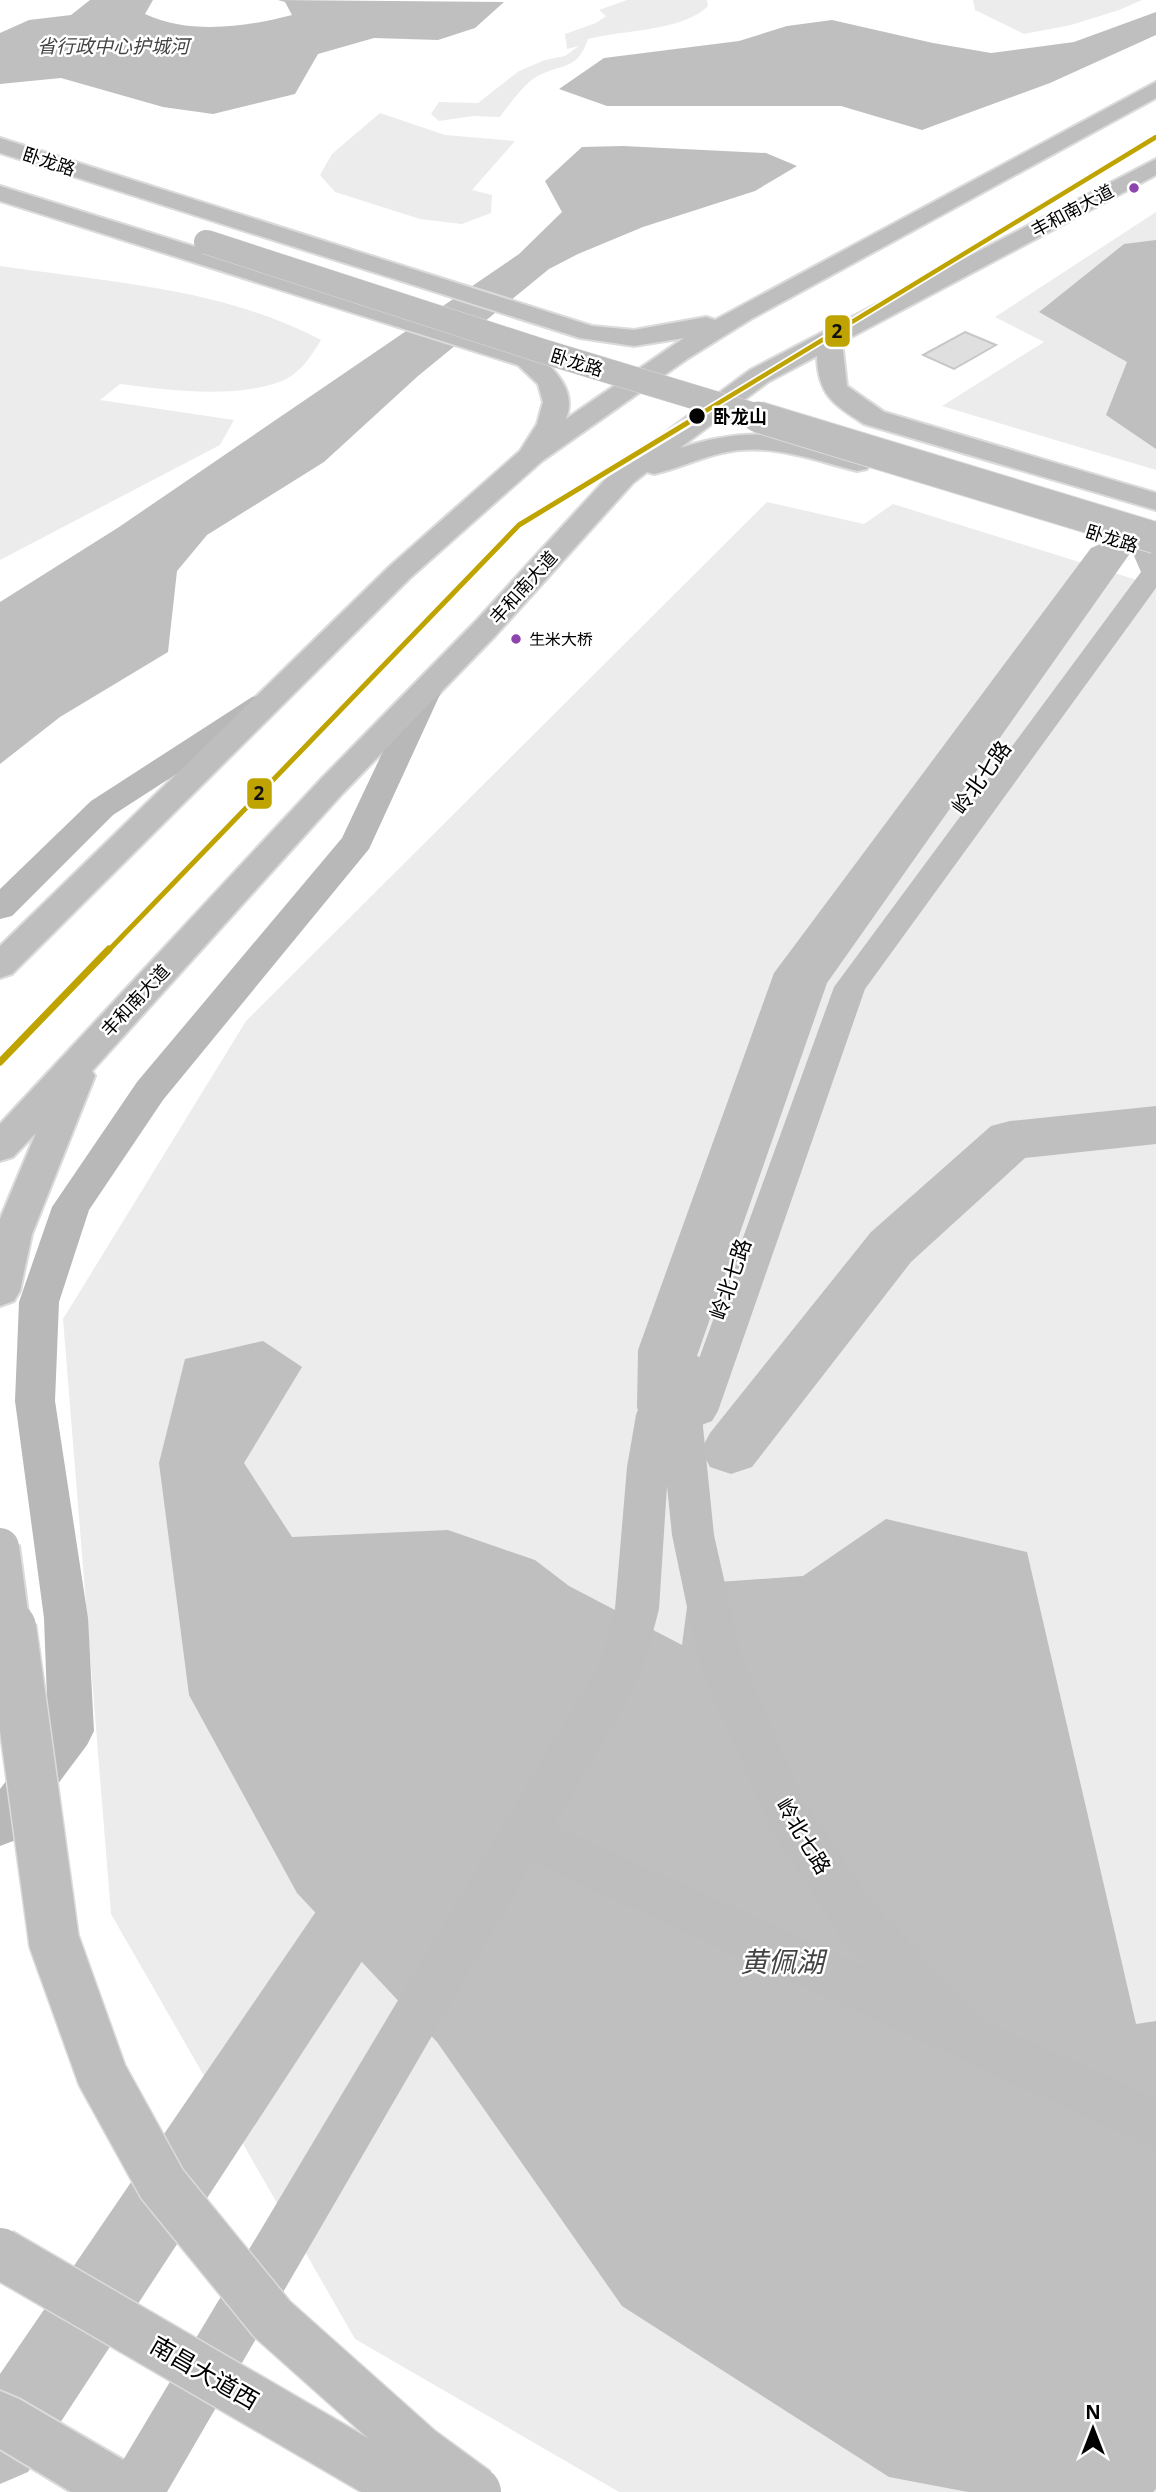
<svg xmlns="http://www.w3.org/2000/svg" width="1156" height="2492" font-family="'Open Sans','Noto Sans SC',sans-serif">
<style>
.green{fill:#ececec}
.water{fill:#bfbfbf}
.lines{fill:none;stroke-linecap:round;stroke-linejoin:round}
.river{fill:#bfbfbf;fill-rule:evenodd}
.building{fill:#dfdfdf;stroke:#c7c7c7;stroke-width:2}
.primary-casing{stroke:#dbdbdb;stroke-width:4}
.trunk-casing{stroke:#dbdbdb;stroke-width:4}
.minor{fill:#bebebe;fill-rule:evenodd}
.tertiary{fill:#bebebe;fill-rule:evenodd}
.secondary{fill:#b8b8b8;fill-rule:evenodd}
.primary{fill:#bebebe;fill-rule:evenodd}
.trunk{fill:#bebebe;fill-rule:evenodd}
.primary-bridge-far3-casing{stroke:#dbdbdb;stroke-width:25;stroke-linecap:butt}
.primary-bridge-far2-casing{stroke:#dbdbdb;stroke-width:33;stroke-linecap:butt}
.primary-bridge-far1-casing{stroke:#dbdbdb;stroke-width:42;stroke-linecap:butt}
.primary-bridge-casing{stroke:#dbdbdb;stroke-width:53;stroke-linecap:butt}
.trunk-bridge-casing{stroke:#dbdbdb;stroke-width:53;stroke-linecap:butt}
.primary-bridge-far3{stroke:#bebebe;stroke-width:24}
.primary-bridge-far2{stroke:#bebebe;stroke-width:31}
.primary-bridge-far1{stroke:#bebebe;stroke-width:38}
.primary-bridge{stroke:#bebebe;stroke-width:50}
.trunk-bridge{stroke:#bebebe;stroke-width:50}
.metro-1-far2-casing{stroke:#fff;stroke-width:8}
.metro-1-far1-casing{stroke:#fff;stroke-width:10}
.metro-1-casing{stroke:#fff;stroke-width:12}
.metro-1-far2{stroke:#bfa401;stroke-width:4.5}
.metro-1-far1{stroke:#bfa401;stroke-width:5}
.metro-1{stroke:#bfa401;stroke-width:7}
.bus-dot{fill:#8e44ad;stroke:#fff;stroke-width:2.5}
.stop-dot{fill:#000;stroke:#fff;stroke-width:2.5}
.labels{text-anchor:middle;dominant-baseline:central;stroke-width:5;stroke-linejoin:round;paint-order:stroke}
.far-bus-label{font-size:16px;fill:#000;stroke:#fff;text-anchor:start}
.far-street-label{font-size:18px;fill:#000;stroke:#fff}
.far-stop-label{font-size:18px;font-weight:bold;fill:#000;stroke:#fff;text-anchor:start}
.far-water-label{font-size:19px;font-style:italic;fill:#444;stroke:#fff}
.street-label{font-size:21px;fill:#000;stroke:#fff}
.near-street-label{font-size:24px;fill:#000;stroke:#fff}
.near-water-label{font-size:28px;font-style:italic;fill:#444;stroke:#fff}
.line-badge{stroke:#fff;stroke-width:2.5}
.pale-badge-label{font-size:19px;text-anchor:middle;font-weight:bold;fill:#111}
</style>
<rect width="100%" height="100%" fill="#fff"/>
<g class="green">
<path d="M 627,0 L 707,0 L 708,6 C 684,31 622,30 588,39 C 577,73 559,62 533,79 C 523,86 507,107 500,117 L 473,116 L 439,121 L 431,114 L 439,102 L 478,103 L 519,71 L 545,60 L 565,56 L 579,46 L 567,49 L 565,34 L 596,23 L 606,16 L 599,10 Z"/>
<path d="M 973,0 L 1142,0 L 1119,10 L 1071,25 L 1024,34 L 975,10 Z"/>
<path d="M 380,113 L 445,135 L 515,141 L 472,190 L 492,195 L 491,213 L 462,224 L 420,219 L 335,192 L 320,175 L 332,154 Z"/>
<path d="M 1156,212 L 1156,470 L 942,406 L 1044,342 L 995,317 Z"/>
<path d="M 0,266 C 108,282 223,288 321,340 C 311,357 298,376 279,382 C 230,399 170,390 120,384 L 100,400 L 234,420 L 220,445 L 0,560 Z"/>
<path d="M 767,502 L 864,524 L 893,504 L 1156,586 L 1156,2492 L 619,2492 L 355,2339 L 111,1914 L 63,1319 L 246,1021 Z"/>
</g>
<g class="water">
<path d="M 90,0 L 153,0 L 145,14 C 190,35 246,27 292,15 L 285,2 L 278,0 L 504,2 L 475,28 L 438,40 L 374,38 L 318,54 L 295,94 L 213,114 L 163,107 L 61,78 L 0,84 L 0,33 L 29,20 L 71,15 Z"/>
<path d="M 1156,12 L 1156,35 L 1050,83 L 922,130 L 841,106 L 607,106 L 559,89 L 604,58 L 739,41 L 787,26 L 832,20 L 933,43 L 991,53 L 1074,42 Z"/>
<path d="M 623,146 L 766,153 L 797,166 L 755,191 L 643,227 L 578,254 L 549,269 L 418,376 L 324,462 L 207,535 L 177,571 L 168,652 L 60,717 L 0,764 L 0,602 L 119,527 L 519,254 L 562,212 L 545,181 L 582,147 Z"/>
<path d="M 1156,240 L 1156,449 L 1106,415 L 1127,362 L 1039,312 L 1124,244 Z"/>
<path d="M 263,1341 L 302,1367 L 244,1463 L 292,1537 L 448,1530 L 535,1560 L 569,1586 L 682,1645 L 690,1584 L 803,1576 L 886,1519 L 1027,1552 L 1136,2024 L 1156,2021 L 1156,2489 L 1153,2492 L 968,2492 L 889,2477 L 622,2306 L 437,2042 L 297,1893 L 189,1695 L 159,1463 L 185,1359 Z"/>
</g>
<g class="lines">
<g class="river">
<path d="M 1156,1106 L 1156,1144 L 1025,1158 L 911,1262 L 752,1467 L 731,1474 L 710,1467 L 701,1450 L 710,1433 L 871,1232 L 991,1126 L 1010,1121 Z"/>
<path d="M 382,1841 L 406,1850 L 416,1872 L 406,1894 L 28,2472 L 0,2484 L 0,2374 L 358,1850 Z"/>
</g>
</g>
<path class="building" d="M 965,332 L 996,345 L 954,369 L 923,355 Z"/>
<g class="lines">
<g class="primary-casing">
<g id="primary">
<path d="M 1156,82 L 1156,98 L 751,319 L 687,359 L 542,461 L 410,578 L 12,974 L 0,978 L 0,946 L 390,566 L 520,451 L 537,424 L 543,402 L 538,384 L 518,365 L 0,201 L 0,186 L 536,353 C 556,371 577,391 566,419 L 684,338 L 634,346 L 580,338 L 0,153 L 0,138 L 592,326 L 634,330 L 706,317 L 715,320 Z"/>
<path d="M 1156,159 L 1156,175 L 842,342 L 847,386 L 884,412 L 1156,493 L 1156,510 L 864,424 C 833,404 818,395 817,356 L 768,382 L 680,448 C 754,424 795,435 867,457 L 871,463 L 867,469 L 857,471 C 812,460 770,442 722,453 C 699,458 677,469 654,474 L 647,472 L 633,483 L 496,635 L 343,793 L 92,1071 L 95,1076 L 32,1234 L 20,1291 L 14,1301 L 0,1306 L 0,1219 L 36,1133 L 13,1157 L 0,1161 L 0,1124 L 321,779 L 474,623 L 613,471 L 750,370 Z"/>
</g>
</g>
<g class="trunk-casing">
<path id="trunk" d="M 0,2391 L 19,2399 L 144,2472 L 152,2492 L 71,2492 L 0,2449 Z"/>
</g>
<path class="minor" d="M 1124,534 L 1133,536 L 1137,542 L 1153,542 L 1156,546 L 1156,588 L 865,989 L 718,1411 L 712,1421 L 699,1426 L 686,1421 L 680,1411 L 834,987 L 1141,572 L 1131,549 L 1109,560 L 805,975 L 674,1350 L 675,1408 L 669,1418 L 656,1423 L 643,1418 L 637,1408 L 638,1350 L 774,973 L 1091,548 Z"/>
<path class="tertiary" d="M 1124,533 L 1134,536 L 1138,542 L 827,983 L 697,1356 L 711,1361 L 717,1372 L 702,1417 L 714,1535 L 741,1655 L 802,1797 L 875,1906 L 985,2021 L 1156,2098 L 1156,2149 L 533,1862 L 167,2492 L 108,2492 L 116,2472 L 602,1659 L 615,1609 L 627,1467 L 636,1415 L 793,981 L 1114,536 ZM 667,1486 L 672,1535 L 697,1655 L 714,1700 L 769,1826 L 841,1938 L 871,1969 L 554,1826 L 629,1697 L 646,1659 L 659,1609 Z"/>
<g class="secondary">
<path d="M 428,679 L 439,681 L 443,688 L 369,849 L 163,1100 L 89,1210 L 59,1302 L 55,1401 L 88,1618 L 94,1731 L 87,1745 L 16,1840 L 0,1846 L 0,1789 L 48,1726 L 44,1618 L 15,1401 L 19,1302 L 52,1207 L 137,1082 L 342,838 L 413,688 L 417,681 Z"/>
<path d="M 263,695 L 274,697 L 278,704 L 274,711 L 113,815 L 12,916 L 0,919 L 0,889 L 91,801 L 252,697 Z"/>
</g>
<use href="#primary" class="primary"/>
<use href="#trunk" class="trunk"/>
<g class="primary-bridge-far3-casing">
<path id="primary-bridge-far3" d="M 206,242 L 542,351 L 764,418"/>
</g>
<g class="primary-bridge-far2-casing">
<path id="primary-bridge-far2" d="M 758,417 L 1156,538"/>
</g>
<g class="primary-bridge-far1-casing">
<path id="primary-bridge-far1" d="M 0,1547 L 11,1629"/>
</g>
<g class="primary-bridge-casing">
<path id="primary-bridge" d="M 11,1627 L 54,1941 L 102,2075 L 162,2184 L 272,2319 L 420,2451 L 476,2492"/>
</g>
<g class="trunk-bridge-casing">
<path id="trunk-bridge" d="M 0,2253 L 411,2492"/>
</g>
<use href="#primary-bridge-far3" class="primary-bridge-far3"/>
<use href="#primary-bridge-far2" class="primary-bridge-far2"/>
<use href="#primary-bridge-far1" class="primary-bridge-far1"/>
<use href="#primary-bridge" class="primary-bridge"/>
<use href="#trunk-bridge" class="trunk-bridge"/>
<g class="metro-1-far2-casing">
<path id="metro-1-far2" d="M 694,418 L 1156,137"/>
</g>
<g class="metro-1-far1-casing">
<path id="metro-1-far1" d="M 108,951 L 519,525 L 697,417"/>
</g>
<g class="metro-1-casing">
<path id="metro-1" d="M 0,1062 L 109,949"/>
</g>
<use href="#metro-1-far2" class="metro-1-far2"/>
<use href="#metro-1-far1" class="metro-1-far1"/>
<use href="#metro-1" class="metro-1"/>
</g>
<g class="bus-dot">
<circle cx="1134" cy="188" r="6"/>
<circle cx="516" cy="639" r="6"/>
</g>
<circle class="stop-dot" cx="697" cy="416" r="9"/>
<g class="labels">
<g class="far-bus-label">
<text x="529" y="639">生米大桥</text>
</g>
<g class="far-street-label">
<text transform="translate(49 161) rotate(18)">卧龙路</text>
<text transform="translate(1072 210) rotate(-28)">丰和南大道</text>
<text transform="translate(577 362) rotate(17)">卧龙路</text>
<text transform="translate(1112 538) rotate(17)">卧龙路</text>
<text transform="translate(523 587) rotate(-48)">丰和南大道</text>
<text transform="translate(135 1000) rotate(-47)">丰和南大道</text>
</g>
<g class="far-stop-label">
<text x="713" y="416">卧龙山</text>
</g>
<g class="far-water-label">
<text x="113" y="46">省行政中心护城河</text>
</g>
<g class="street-label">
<text transform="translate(981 777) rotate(-54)">岭北七路</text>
<text transform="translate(730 1279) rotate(-71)">岭北七路</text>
<text transform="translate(804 1836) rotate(59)">岭北七路</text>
</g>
<g class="near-street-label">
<text transform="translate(205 2372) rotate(30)">南昌大道西</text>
</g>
<g class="near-water-label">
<text x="782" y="1961">黄佩湖</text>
</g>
</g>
<g class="line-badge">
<rect x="824" y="314" width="27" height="34" rx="7" fill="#bfa401"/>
<rect x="246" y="777" width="27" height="33" rx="7" fill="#bfa401"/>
</g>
<g class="pale-badge-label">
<text x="837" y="338">2</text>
<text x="259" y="800">2</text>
</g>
<g transform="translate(1093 2429)" stroke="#ffffff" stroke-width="5" paint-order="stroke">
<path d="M0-5L12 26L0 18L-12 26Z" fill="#000000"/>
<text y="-10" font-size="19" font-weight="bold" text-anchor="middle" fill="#000000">N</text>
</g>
</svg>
